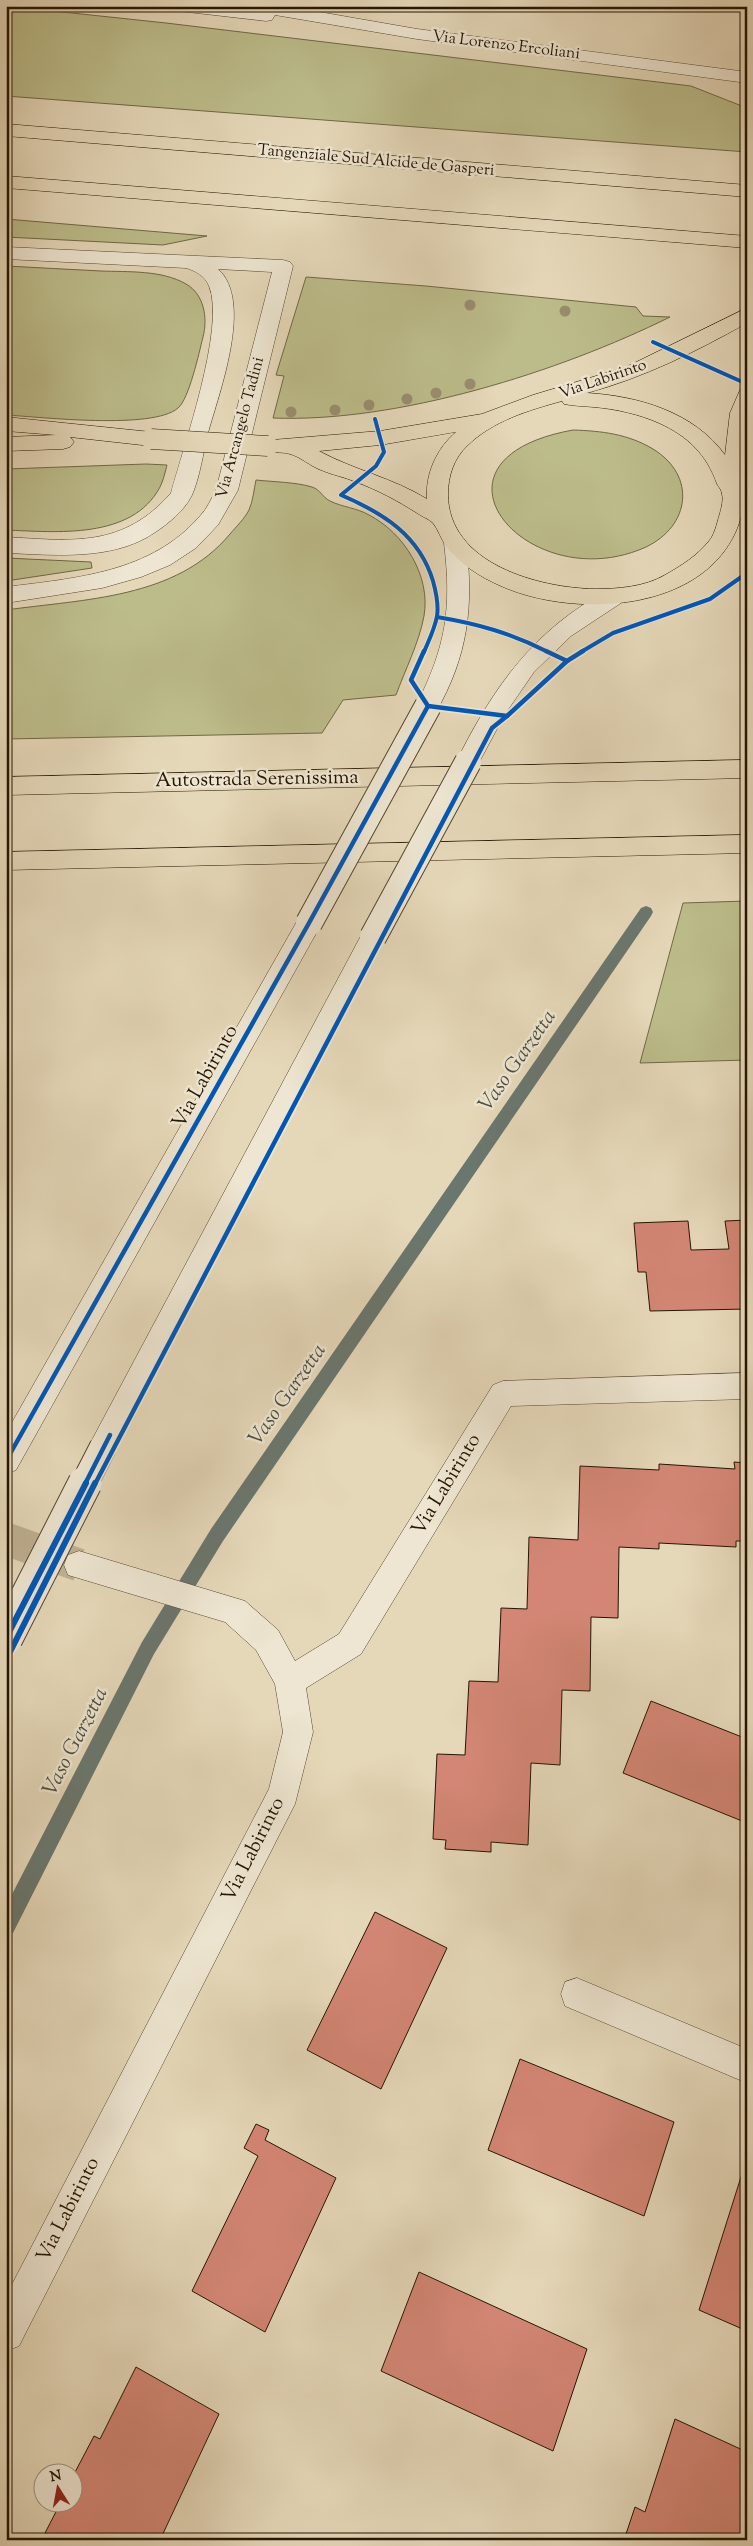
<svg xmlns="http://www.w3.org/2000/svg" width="753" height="2546" font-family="'Sorts Mill Goudy',serif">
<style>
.green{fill:#bcbc8a;stroke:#706846}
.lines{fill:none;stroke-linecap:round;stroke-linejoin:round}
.stream{fill:#6a776e;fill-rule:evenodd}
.building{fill:#d38675;stroke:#251501}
.minor-tunnel{stroke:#bfb194;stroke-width:33;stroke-dasharray:33 16;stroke-linecap:butt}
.minor-casing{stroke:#55462f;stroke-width:1}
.major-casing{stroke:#251501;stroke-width:1}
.highway-casing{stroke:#251501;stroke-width:1}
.minor{fill:#eee6d2;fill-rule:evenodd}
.major{fill:#e5d8b9;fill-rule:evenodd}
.highway{fill:#e5d8b9;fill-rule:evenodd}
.minor-bridge-far1-casing{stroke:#55462f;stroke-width:28;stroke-linecap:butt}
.minor-bridge-casing{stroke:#55462f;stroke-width:35;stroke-linecap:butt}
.major-bridge-casing{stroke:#251501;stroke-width:21;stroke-linecap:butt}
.minor-bridge-far1{stroke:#eee6d2;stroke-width:26}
.minor-bridge{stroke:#eee6d2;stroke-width:33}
.major-bridge{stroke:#e5d8b9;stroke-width:20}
.cycleway-far2-casing{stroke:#eee6d2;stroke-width:6}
.cycleway-far1-casing{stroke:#eee6d2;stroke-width:8}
.cycleway-casing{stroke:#eee6d2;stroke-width:9}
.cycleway-far2{stroke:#0057b8;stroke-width:4}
.cycleway-far1{stroke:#0057b8;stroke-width:4.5}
.cycleway{stroke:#0057b8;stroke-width:6}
.tree{fill:#998d6e}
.labels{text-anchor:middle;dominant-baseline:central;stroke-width:5;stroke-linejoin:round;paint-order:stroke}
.far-street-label{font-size:16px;fill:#251501;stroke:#eee6d2}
.street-label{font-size:20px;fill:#251501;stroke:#eee6d2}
.water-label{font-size:21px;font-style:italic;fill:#4d4e41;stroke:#eee6d2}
</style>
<rect width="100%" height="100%" fill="#e5d8b9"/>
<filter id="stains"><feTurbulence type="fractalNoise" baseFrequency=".004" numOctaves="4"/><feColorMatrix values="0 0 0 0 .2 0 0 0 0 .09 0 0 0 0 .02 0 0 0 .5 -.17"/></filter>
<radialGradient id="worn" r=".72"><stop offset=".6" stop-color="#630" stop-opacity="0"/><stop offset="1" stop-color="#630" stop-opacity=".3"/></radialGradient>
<g class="green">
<path d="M 6,6 L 166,23 L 691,86 L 747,108 L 747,152 L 6,96 Z"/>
<path d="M 6,219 L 207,236 L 163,245 L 6,237 Z"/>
<path d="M 6,266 C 38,268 69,269 101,271 C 128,272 162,270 186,284 C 204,294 208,318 203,337 C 199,353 189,399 178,408 C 153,430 41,417 6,415 Z"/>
<path d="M 306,277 L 426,286 L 636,307 L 643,316 L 670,317 C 559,372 397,423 273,418 L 284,376 L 276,375 Z"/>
<path d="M 573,430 C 602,431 628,434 653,449 C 697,476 690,526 646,547 C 529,600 407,460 573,430 Z"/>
<path d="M 146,464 L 167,465 C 165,473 163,481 160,487 C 132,540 56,532 6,530 L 6,469 Z"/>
<path d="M 256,480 C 274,482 295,482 312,487 C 321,490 322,497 330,501 C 342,507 357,508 369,515 C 404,533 431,576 424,616 C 419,643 405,670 396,695 L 343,700 L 322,733 L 6,739 L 6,610 C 84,599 176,599 230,534 C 236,527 245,518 249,510 C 253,501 254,489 256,480 Z"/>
<path d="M 6,558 L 91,562 L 92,568 L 6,581 Z"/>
<path d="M 747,901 L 747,1060 L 640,1063 L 683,903 Z"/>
</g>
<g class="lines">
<path class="stream" d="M 646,906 L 651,908 L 653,912 L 651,916 L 223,1541 L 154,1654 L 13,1933 L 6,1935 L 6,1906 L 142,1642 L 211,1529 L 641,908 Z"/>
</g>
<g class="building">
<path d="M 702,6 L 737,6 L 736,11 Z"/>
<path d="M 747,1220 L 747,1309 L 650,1311 L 646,1272 L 638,1272 L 634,1223 L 688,1221 L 691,1250 L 729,1249 L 725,1221 Z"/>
<path d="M 734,1462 L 747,1463 L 747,1541 L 736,1541 L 736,1547 L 659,1543 L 659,1549 L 619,1547 L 618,1618 L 591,1617 L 590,1691 L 562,1690 L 560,1765 L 531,1763 L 528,1845 L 491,1842 L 491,1852 L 445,1849 L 446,1840 L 433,1839 L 437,1754 L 465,1755 L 469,1681 L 498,1682 L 501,1608 L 527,1609 L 529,1537 L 578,1540 L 580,1466 L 659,1470 L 659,1464 L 735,1469 Z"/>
<path d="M 651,1701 L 747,1739 L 747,1823 L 623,1773 Z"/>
<path d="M 375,1912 L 447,1948 L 381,2089 L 307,2050 Z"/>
<path d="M 520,2059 L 674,2122 L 644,2216 L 488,2150 Z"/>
<path d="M 256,2124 L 269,2130 L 265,2140 L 336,2178 L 265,2332 L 192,2291 L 258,2156 L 244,2148 Z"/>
<path d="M 746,2161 L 747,2162 L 747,2331 L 699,2310 Z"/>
<path d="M 419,2272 L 587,2349 L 553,2451 L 381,2371 Z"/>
<path d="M 136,2367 L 219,2414 L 160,2540 L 57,2540 L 45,2533 L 60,2504 L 72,2504 L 72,2478 L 94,2436 L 100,2439 Z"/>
<path d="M 675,2419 L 747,2452 L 747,2540 L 624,2540 L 635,2507 L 645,2512 Z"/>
</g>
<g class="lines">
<path class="minor-tunnel" d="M 6,1539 L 79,1565"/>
<g class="minor-casing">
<g id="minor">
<path d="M 170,6 L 228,6 L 259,10 L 261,6 L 285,6 L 417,29 L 747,72 L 747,83 L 417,39 L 275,15 L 272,20 L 266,21 L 179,11 L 173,10 Z"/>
<path d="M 6,247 L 283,260 L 290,262 L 293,266 L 238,490 L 218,525 L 196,548 L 170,565 L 141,577 L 102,588 L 6,603 L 6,587 C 76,578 151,573 200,516 C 207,509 211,499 216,490 L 272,272 L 218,269 C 254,301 219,393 208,433 C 203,453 200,477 192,495 C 185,510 168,524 154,533 C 113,561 54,555 6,553 L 6,537 C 73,541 123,548 171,493 C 183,448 226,327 209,286 C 205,276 196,271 186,268 L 6,259 Z"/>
<path d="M 455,535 L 463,538 L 466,543 C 474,606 468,656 436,712 L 428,714 L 420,712 L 416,706 C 446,646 452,609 444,543 L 447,538 Z"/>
<path d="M 613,589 L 621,591 L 624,597 L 621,603 L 571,636 L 534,672 L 505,714 L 476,768 L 468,771 L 460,768 L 456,762 C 485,704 517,653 570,614 C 583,605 597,594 613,589 Z"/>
<path d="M 309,913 L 318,916 L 321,923 L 318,930 L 16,1470 L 6,1474 L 6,1433 L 300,916 Z"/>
<path d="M 373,927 L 382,930 L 385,937 L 113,1456 L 103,1460 L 93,1456 L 89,1447 L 93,1438 L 364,930 Z"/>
<path d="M 747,1373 L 747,1399 L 511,1406 L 361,1654 L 306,1688 L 313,1732 L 295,1804 L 19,2346 L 6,2351 L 6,2296 L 269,1789 L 283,1732 L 275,1684 L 256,1650 L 225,1622 L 68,1575 L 64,1565 L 68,1555 L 79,1551 L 245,1601 L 278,1630 L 295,1661 L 339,1634 L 493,1385 L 503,1381 Z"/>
<path d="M 577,1978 L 747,2049 L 747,2083 L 565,2006 L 561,1994 L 565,1982 Z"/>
</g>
</g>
<g class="major-casing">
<g id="major">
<path d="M 747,308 L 747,323 C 695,352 645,377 587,393 C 638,396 694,412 725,455 L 730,413 L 740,390 L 747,388 C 747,427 752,496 736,531 C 700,613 573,618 501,586 C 480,577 460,564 446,546 C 441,539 438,529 433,523 C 429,519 421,516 417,513 C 398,501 378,490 356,482 C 345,477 332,475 321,470 C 310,466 301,457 290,454 C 281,451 270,454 260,451 L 257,446 L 260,441 L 380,431 L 482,414 L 533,395 L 626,367 ZM 562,401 L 564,404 C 574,406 583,406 594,407 C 616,409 639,414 659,423 C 688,436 707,455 717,484 C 719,487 722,491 722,494 C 724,501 720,513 718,520 C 716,527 714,535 709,541 C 697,556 681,566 665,575 C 645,587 617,589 595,589 C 539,588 448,564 448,494 C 448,476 454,458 467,446 C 492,421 529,410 562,401 ZM 456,432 C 437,448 425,474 427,499 C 393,478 354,470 319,451 L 380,445 Z"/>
<path d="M 6,417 L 151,432 L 158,434 L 162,439 L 158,444 L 151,446 L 70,437 L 74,442 L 70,447 L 63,449 L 6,451 L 6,437 L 56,435 L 6,431 Z"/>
</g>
</g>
<g class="highway-casing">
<g id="highway">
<path d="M 6,124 L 747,185 L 747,197 L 6,136 Z"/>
<path d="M 6,176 L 747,236 L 747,248 L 6,188 Z"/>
<path d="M 747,760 L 747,778 L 6,795 L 6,777 Z"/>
<path d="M 747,835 L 747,853 L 6,870 L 6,852 Z"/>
</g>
</g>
<use href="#minor" class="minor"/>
<use href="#major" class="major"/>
<use href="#highway" class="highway"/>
<g class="minor-bridge-far1-casing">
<g id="minor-bridge-far1">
<path d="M 309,923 L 428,706"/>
<path d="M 373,937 L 468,762"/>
<path d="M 84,1484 L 103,1447"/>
</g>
</g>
<g class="minor-bridge-casing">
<path id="minor-bridge" d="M 6,1638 L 85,1483"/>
</g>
<g class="major-bridge-casing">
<path id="major-bridge" d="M 151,439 L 268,446"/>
</g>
<use href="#minor-bridge-far1" class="minor-bridge-far1"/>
<use href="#minor-bridge" class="minor-bridge"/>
<use href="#major-bridge" class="major-bridge"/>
<g class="cycleway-far2-casing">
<g id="cycleway-far2">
<path d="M 653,342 L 747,384"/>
<path d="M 375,419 L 384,452 L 376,466 L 341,495 C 383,513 419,535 433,581 C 436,592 439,604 437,616 C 435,628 429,640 424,652"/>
<path d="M 437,617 C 479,624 510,633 548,652"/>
<path d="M 581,652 L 613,633 L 710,599 L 747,573"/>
</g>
</g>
<g class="cycleway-far1-casing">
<g id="cycleway-far1">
<path d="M 424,651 L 411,680 L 428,706 L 507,716 L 567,661 L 583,651"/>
<path d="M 546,651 L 567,661"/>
<path d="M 6,1461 L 309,923 L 428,706"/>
<path d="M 85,1484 L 110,1435"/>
<path d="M 95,1484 L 492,728 L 507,716"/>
</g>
</g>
<g class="cycleway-casing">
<g id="cycleway">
<path d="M 6,1638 L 86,1483"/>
<path d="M 6,1660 L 95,1483"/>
</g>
</g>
<use href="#cycleway-far2" class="cycleway-far2"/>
<use href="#cycleway-far1" class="cycleway-far1"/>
<use href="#cycleway" class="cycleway"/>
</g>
<g class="tree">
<circle cx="470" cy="305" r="5.5"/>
<circle cx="565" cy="311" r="5.5"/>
<circle cx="470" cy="384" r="5.5"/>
<circle cx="436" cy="393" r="5.5"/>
<circle cx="407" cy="399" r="5.5"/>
<circle cx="369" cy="405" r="5.5"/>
<circle cx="335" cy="410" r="5.5"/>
<circle cx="291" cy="412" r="5.5"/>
</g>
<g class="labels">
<g class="far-street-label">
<text transform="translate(506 46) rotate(7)">Via Lorenzo Ercoliani</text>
<text transform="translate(376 161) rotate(5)">Tangenziale Sud Alcide de Gasperi</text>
<text transform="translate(603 380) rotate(-19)">Via Labirinto</text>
<text transform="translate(241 428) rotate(-75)">Via Arcangelo Tadini</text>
</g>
<g class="street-label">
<text transform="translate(257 780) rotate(-1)">Autostrada Serenissima</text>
<text transform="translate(206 1077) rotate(-61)">Via Labirinto</text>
<text transform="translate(447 1485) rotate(-59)">Via Labirinto</text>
<text transform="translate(254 1850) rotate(-63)">Via Labirinto</text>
<text transform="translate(69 2210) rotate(-63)">Via Labirinto</text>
</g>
<g class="water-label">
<text transform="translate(518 1061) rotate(-55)">Vaso Garzetta</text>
<text transform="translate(288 1395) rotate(-55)">Vaso Garzetta</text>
<text transform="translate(76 1742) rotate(-63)">Vaso Garzetta</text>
</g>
</g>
<rect width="753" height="2546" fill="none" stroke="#e5d8b9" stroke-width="25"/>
<rect x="8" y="8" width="738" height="2531" fill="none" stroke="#251501" stroke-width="2.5"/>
<rect x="12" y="12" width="728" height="2521" fill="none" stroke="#251501"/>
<g transform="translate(58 2488) rotate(349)"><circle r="24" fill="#eee6d2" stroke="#9e927e"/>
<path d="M0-4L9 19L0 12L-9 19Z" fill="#8f2418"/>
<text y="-8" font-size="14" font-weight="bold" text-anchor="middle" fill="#251501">N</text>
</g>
<rect width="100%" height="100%" filter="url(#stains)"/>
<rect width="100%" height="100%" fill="url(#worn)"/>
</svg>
